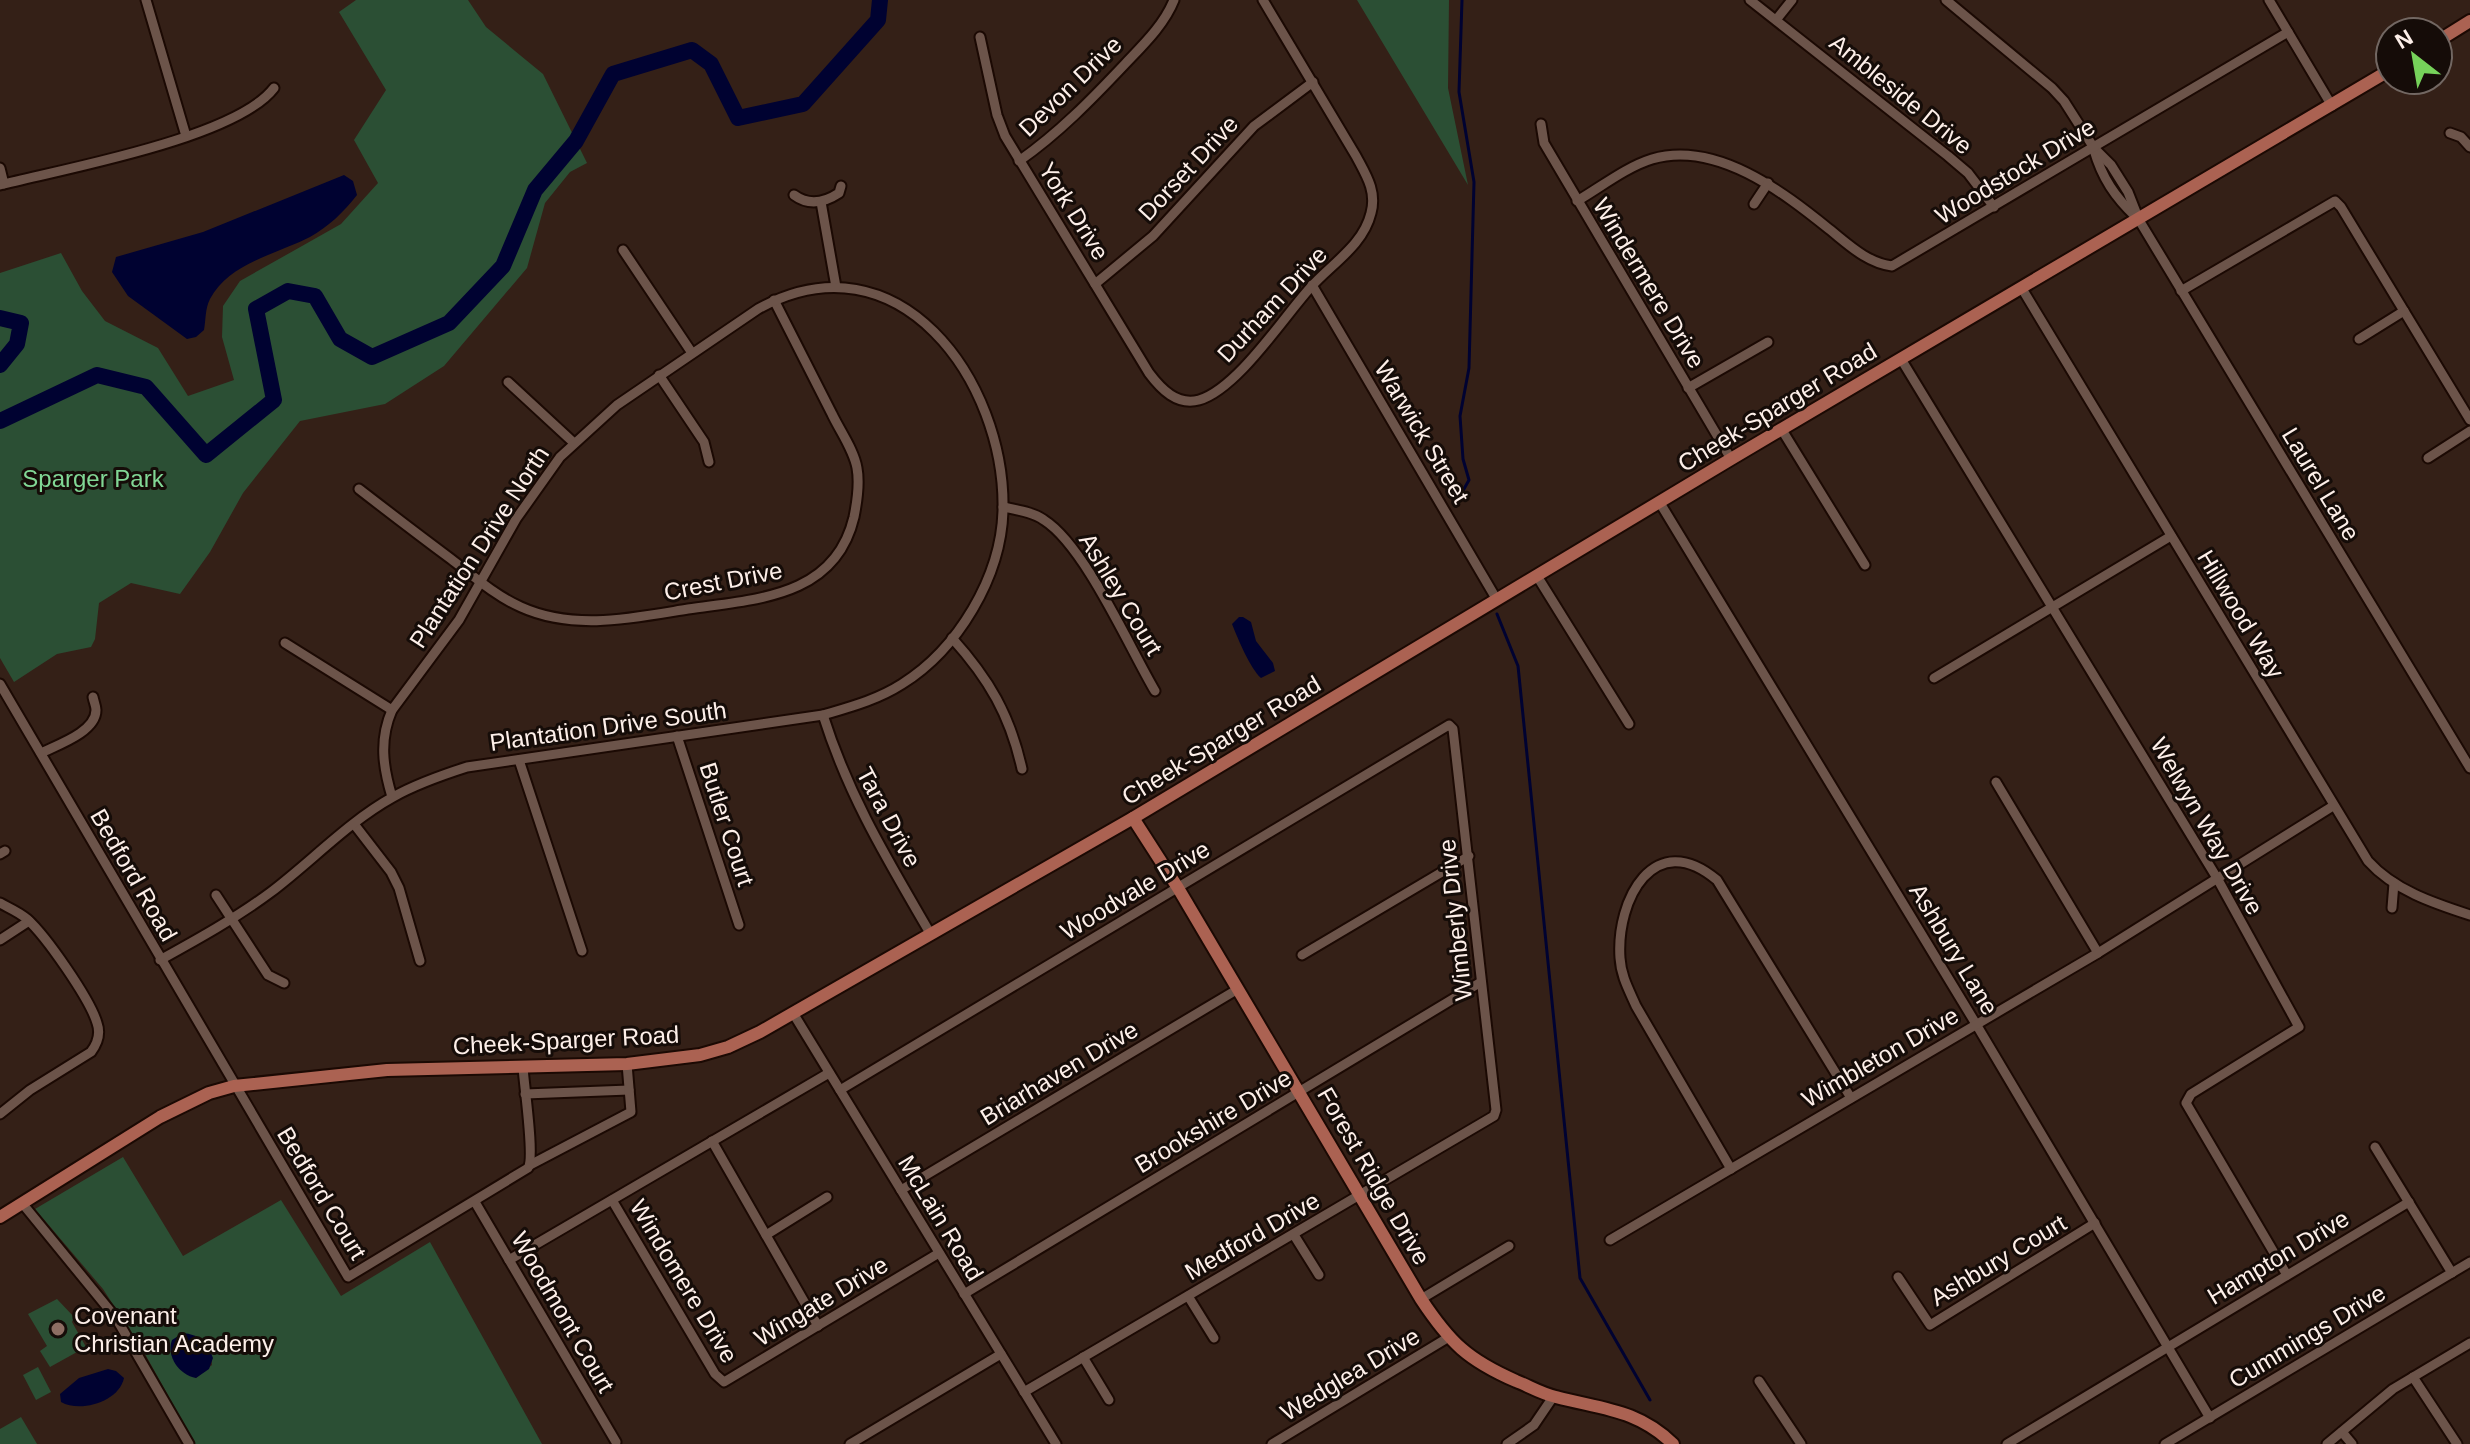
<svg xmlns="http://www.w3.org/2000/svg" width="2470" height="1444" font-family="Arial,sans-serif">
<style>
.green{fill:#2b4f34;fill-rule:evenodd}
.water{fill:#000231}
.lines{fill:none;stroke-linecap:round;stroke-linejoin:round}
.stream{stroke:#000231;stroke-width:3}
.river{stroke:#000231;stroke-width:16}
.minor-casing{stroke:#1b0903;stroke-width:13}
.major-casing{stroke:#1b0903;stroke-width:16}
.minor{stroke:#6c544a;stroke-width:9}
.major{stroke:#ab6252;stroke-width:12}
.education-dot{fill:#8d6e63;stroke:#150c08;stroke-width:3}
.labels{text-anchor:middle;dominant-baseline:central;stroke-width:6;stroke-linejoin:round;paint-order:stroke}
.street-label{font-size:24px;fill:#fdefe9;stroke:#150c08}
.park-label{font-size:24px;fill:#81d795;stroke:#150c08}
.poi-label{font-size:24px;fill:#fdefe9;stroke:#150c08;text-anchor:start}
</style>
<rect width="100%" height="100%" fill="#342017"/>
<g class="green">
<path d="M 356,0 L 468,0 L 486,27 L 543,74 L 587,163 L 570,172 L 545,203 L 527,268 L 444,366 L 385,404 L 300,421 L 243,493 L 210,552 L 180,594 L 131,583 L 99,603 L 95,639 L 91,647 L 57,654 L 14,682 L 0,658 L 0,273 L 61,253 L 82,291 L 105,321 L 158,348 L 188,396 L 234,380 L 222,337 L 223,306 L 240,281 L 341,224 L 378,183 L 354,140 L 386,90 L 339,12 Z"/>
<path d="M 1357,0 L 1449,0 L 1448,88 L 1468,185 Z"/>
<path d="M 123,1157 L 183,1256 L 281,1200 L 341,1296 L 430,1242 L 542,1444 L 195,1444 L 145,1354 L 103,1289 L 35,1209 ZM 198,1338 L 211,1352 L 212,1365 L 196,1378 L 177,1366 L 170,1351 Z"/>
<path d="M 57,1299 L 74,1317 L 72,1322 L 86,1347 L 50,1367 L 40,1351 L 47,1346 L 28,1314 Z"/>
<path d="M 38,1367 L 51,1392 L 36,1400 L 23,1375 Z"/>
<path d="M 21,1417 L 37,1444 L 0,1444 L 0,1429 Z"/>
</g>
<g class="water">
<path d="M 344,175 L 353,181 L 357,195 C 344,212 328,227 310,237 C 277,254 229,263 210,299 C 205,309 206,319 204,330 L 196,337 L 187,339 L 128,296 L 112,272 L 116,257 L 203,232 Z"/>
<path d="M 1239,617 L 1243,617 L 1251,622 L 1256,641 L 1273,663 L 1275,671 L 1261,678 C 1250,668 1238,639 1232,624 Z"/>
<path d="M 183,1333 C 198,1334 208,1344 213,1358 L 209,1369 L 196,1378 C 179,1375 166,1356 172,1340 Z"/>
<path d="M 108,1369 L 116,1371 L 124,1378 C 119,1402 80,1413 61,1402 L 60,1394 L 79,1378 Z"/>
</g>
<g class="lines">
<g class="stream">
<path d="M 1455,505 L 1469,480 L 1463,459 L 1460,416 L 1469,368 L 1474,182 L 1459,92 L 1462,0"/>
<path d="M 1497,614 L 1518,666 L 1580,1278 L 1650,1400"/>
</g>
<g class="river">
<path d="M 0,318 L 21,323 L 17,344 L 0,365"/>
<path d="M 0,421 L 97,375 L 146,387 L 206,455 L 274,400 L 256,309 L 288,291 L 315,296 L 340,339 L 372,357 L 449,323 L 503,266 L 535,190 L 576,141 L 613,74 L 692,50 L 711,64 L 738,118 L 803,104 L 878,20 L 880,0"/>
</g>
<g class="minor-casing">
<g id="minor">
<path d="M 146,0 L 186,136"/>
<path d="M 1750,0 L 1948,156 L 1968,173 L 1994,207"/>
<path d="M 1946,0 L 2052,88 L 2064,101 L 2094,148 L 2111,165 L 2128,192 L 2139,220 L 2470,768"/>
<path d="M 2269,0 L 2332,106"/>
<path d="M 1776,20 L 1792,0"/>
<path d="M 980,37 L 997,115 L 1005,136 L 1149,373 C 1161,389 1177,406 1199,400 C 1237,389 1283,318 1310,288 C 1331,264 1363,246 1371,213 C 1377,191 1366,175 1356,156 L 1263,0"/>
<path d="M 1541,124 L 1544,143 L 1731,459"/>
<path d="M 2450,133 L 2461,137 L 2470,147"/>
<path d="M 2094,150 C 2102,178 2115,197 2136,217"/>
<path d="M 1019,161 C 1059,133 1092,99 1125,64 C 1143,45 1164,25 1174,0"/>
<path d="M 0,168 L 4,184"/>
<path d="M 0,185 C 63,169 236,138 274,88"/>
<path d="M 794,195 C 809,206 824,203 839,193 L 841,186"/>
<path d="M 1577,201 C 1601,187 1626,167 1652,159 C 1716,140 1783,192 1829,229 C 1848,244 1867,263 1892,266 L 2288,32"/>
<path d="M 821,202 L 836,287"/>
<path d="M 1754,204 L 1768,183"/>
<path d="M 623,250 L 692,353"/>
<path d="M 1095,284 L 1153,236 L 1254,126 L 1313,82"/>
<path d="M 1312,285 L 1497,600"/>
<path d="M 2021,287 L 2368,861 C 2394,890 2433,903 2470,915"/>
<path d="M 2181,291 L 2335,201 L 2341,207 L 2470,420"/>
<path d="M 2359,339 L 2404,311"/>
<path d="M 1901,359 L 2217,878 L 2299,1027 L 2191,1094 L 2186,1103 L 2287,1275"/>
<path d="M 659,375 L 704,442 L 709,462"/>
<path d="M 508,382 L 574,443"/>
<path d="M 1688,388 L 1768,342"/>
<path d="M 1782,430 L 1865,565"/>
<path d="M 2428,458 L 2470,431"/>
<path d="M 359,489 C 390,513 420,536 451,559 C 473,576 496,596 521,607 C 574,631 633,618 688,609 C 755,599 835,598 854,517 C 857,502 860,484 857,468 C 854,450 840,431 832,414 C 813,376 793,338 774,300"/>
<path d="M 1660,503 L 1976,1024 L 2210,1418"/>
<path d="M 1003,507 C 1017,510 1033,512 1044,520 C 1085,546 1129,647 1155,691"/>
<path d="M 1537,576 L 1629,724"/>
<path d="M 952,638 C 989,679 1010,715 1022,769"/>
<path d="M 285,643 L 392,710"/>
<path d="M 1934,678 L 2171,536"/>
<path d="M 0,684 L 348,1277 L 528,1168 C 535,1158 524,1085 523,1067"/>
<path d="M 823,715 C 849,797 887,859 930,933"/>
<path d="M 677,736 L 739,925"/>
<path d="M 41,753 C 57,745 96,732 96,710 C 96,706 94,702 93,697"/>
<path d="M 519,760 L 582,951"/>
<path d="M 1996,782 L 2098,953"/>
<path d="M 354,824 L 391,872 L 399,888 L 420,961"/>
<path d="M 0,854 L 5,851"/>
<path d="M 216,895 L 268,975 L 284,983"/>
<path d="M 0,903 C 9,908 19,912 27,919 C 46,936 90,999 97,1023 C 101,1034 97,1044 91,1052 L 30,1090 L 0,1114"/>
<path d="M 2392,908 L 2394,883"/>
<path d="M 0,940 L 29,921"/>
<path d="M 1302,955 L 1469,856"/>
<path d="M 160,960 C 198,939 236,918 271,892 C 312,861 348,822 393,797 C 416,784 442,775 467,767 L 823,715 C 850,707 877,700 902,684 C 958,649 1001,577 1003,511 C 1006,381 898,231 758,309 L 617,405 L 560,457 L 516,519 L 459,620 L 392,710 C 379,740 383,767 392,797"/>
<path d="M 793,1013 L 1056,1444"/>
<path d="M 840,1090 L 1449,725 L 1453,729 L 1496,1110 L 1494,1116 L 1024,1392"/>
<path d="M 525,1094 L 629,1090"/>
<path d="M 712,1141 L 818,1326"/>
<path d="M 2375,1147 L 2452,1273"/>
<path d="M 530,1165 L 631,1112 L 627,1064"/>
<path d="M 1731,1169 L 1636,1006 C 1629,990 1621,976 1620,958 C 1616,900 1654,827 1717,880 L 1851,1098"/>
<path d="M 901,1190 L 1238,989"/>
<path d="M 612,1200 L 715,1374 L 724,1382 L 939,1253"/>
<path d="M 475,1202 L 616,1442"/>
<path d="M 22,1203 L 116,1318 L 189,1444"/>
<path d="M 766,1235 L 827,1197"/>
<path d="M 1294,1235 L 1319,1275"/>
<path d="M 1610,1240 L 2098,953 L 2333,806"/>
<path d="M 509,1260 L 829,1073"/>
<path d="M 1898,1277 L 1930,1325 L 2095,1223"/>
<path d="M 964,1294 L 1481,982"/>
<path d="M 1188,1296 L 1214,1338"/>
<path d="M 1421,1299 L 1509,1246"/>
<path d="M 1083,1357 L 1109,1400"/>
<path d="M 2413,1377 L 2457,1444"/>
<path d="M 1759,1381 L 1801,1444"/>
<path d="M 2342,1432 L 2352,1444"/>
<path d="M 850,1444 L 1001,1354"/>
<path d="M 1272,1444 L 1449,1337"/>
<path d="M 1507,1444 L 1534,1425 L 1553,1397"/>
<path d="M 2007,1444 L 2409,1202"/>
<path d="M 2165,1444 L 2470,1262"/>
<path d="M 2327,1444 L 2393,1389 L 2470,1343"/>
</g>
</g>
<g class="major-casing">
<g id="major">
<path d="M 2438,41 L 2470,21"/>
<path d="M 1133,818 L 1178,888 L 1421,1299 C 1450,1343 1468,1360 1516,1381 C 1529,1386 1542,1394 1556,1397 C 1601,1409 1637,1409 1673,1444"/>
<path d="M 0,1217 L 160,1117 L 209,1093 L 234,1086 L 387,1070 L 627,1064 L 700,1055 L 728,1047 L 760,1032 L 1133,818 L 1731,459 L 2390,70"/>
</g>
</g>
<use href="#minor" class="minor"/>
<use href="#major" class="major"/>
</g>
<circle class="education-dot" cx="58" cy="1329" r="8"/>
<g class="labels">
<g class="street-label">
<text transform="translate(1070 86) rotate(-44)">Devon Drive</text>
<text transform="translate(1901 94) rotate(39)">Ambleside Drive</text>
<text transform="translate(1188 168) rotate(-47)">Dorset Drive</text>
<text transform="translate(2015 171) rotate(-31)">Woodstock Drive</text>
<text transform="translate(1074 211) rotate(58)">York Drive</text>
<text transform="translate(1649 283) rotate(59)">Windermere Drive</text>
<text transform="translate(1272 304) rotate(-47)">Durham Drive</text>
<text transform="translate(1777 407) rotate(-31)">Cheek-Sparger Road</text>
<text transform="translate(1422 432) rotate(59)">Warwick Street</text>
<text transform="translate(2321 484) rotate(59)">Laurel Lane</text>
<text transform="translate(479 547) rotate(-57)">Plantation Drive North</text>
<text transform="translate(723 581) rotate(-11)">Crest Drive</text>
<text transform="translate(1121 594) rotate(59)">Ashley Court</text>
<text transform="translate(2241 614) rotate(59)">Hillwood Way</text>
<text transform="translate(608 726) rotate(-8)">Plantation Drive South</text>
<text transform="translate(1221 740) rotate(-31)">Cheek-Sparger Road</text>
<text transform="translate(889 817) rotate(62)">Tara Drive</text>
<text transform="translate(727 824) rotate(72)">Butler Court</text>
<text transform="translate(2207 826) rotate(60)">Welwyn Way Drive</text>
<text transform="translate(134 875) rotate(60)">Bedford Road</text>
<text transform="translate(1135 890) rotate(-31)">Woodvale Drive</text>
<text transform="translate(1455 920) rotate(-96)">Wimberly Drive</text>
<text transform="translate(1954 949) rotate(59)">Ashbury Lane</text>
<text transform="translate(566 1040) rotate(-3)">Cheek-Sparger Road</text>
<text transform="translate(1880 1057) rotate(-30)">Wimbleton Drive</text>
<text transform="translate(1059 1073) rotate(-31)">Briarhaven Drive</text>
<text transform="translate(1213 1121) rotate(-31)">Brookshire Drive</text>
<text transform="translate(1374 1176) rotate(60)">Forest Ridge Drive</text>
<text transform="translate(322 1193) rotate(59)">Bedford Court</text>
<text transform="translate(941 1218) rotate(59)">McLain Road</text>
<text transform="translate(1252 1236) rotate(-30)">Medford Drive</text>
<text transform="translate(2278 1257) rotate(-31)">Hampton Drive</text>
<text transform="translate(1998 1260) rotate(-31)">Ashbury Court</text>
<text transform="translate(684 1281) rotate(59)">Windomere Drive</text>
<text transform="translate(821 1301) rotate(-31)">Wingate Drive</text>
<text transform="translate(563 1312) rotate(60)">Woodmont Court</text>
<text transform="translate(2307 1336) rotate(-31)">Cummings Drive</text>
<text transform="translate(1350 1374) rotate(-31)">Wedglea Drive</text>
</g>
<g class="park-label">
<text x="93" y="478">Sparger Park</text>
</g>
<g class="poi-label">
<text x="74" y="1315">Covenant<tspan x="74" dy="28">Christian Academy</tspan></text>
</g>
</g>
<g transform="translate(2414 56) rotate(329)"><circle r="38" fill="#150c08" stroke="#726762" stroke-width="2"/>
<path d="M0-6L14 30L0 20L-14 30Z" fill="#76d25a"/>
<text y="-12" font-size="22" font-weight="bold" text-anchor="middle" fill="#fdefe9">N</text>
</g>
</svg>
